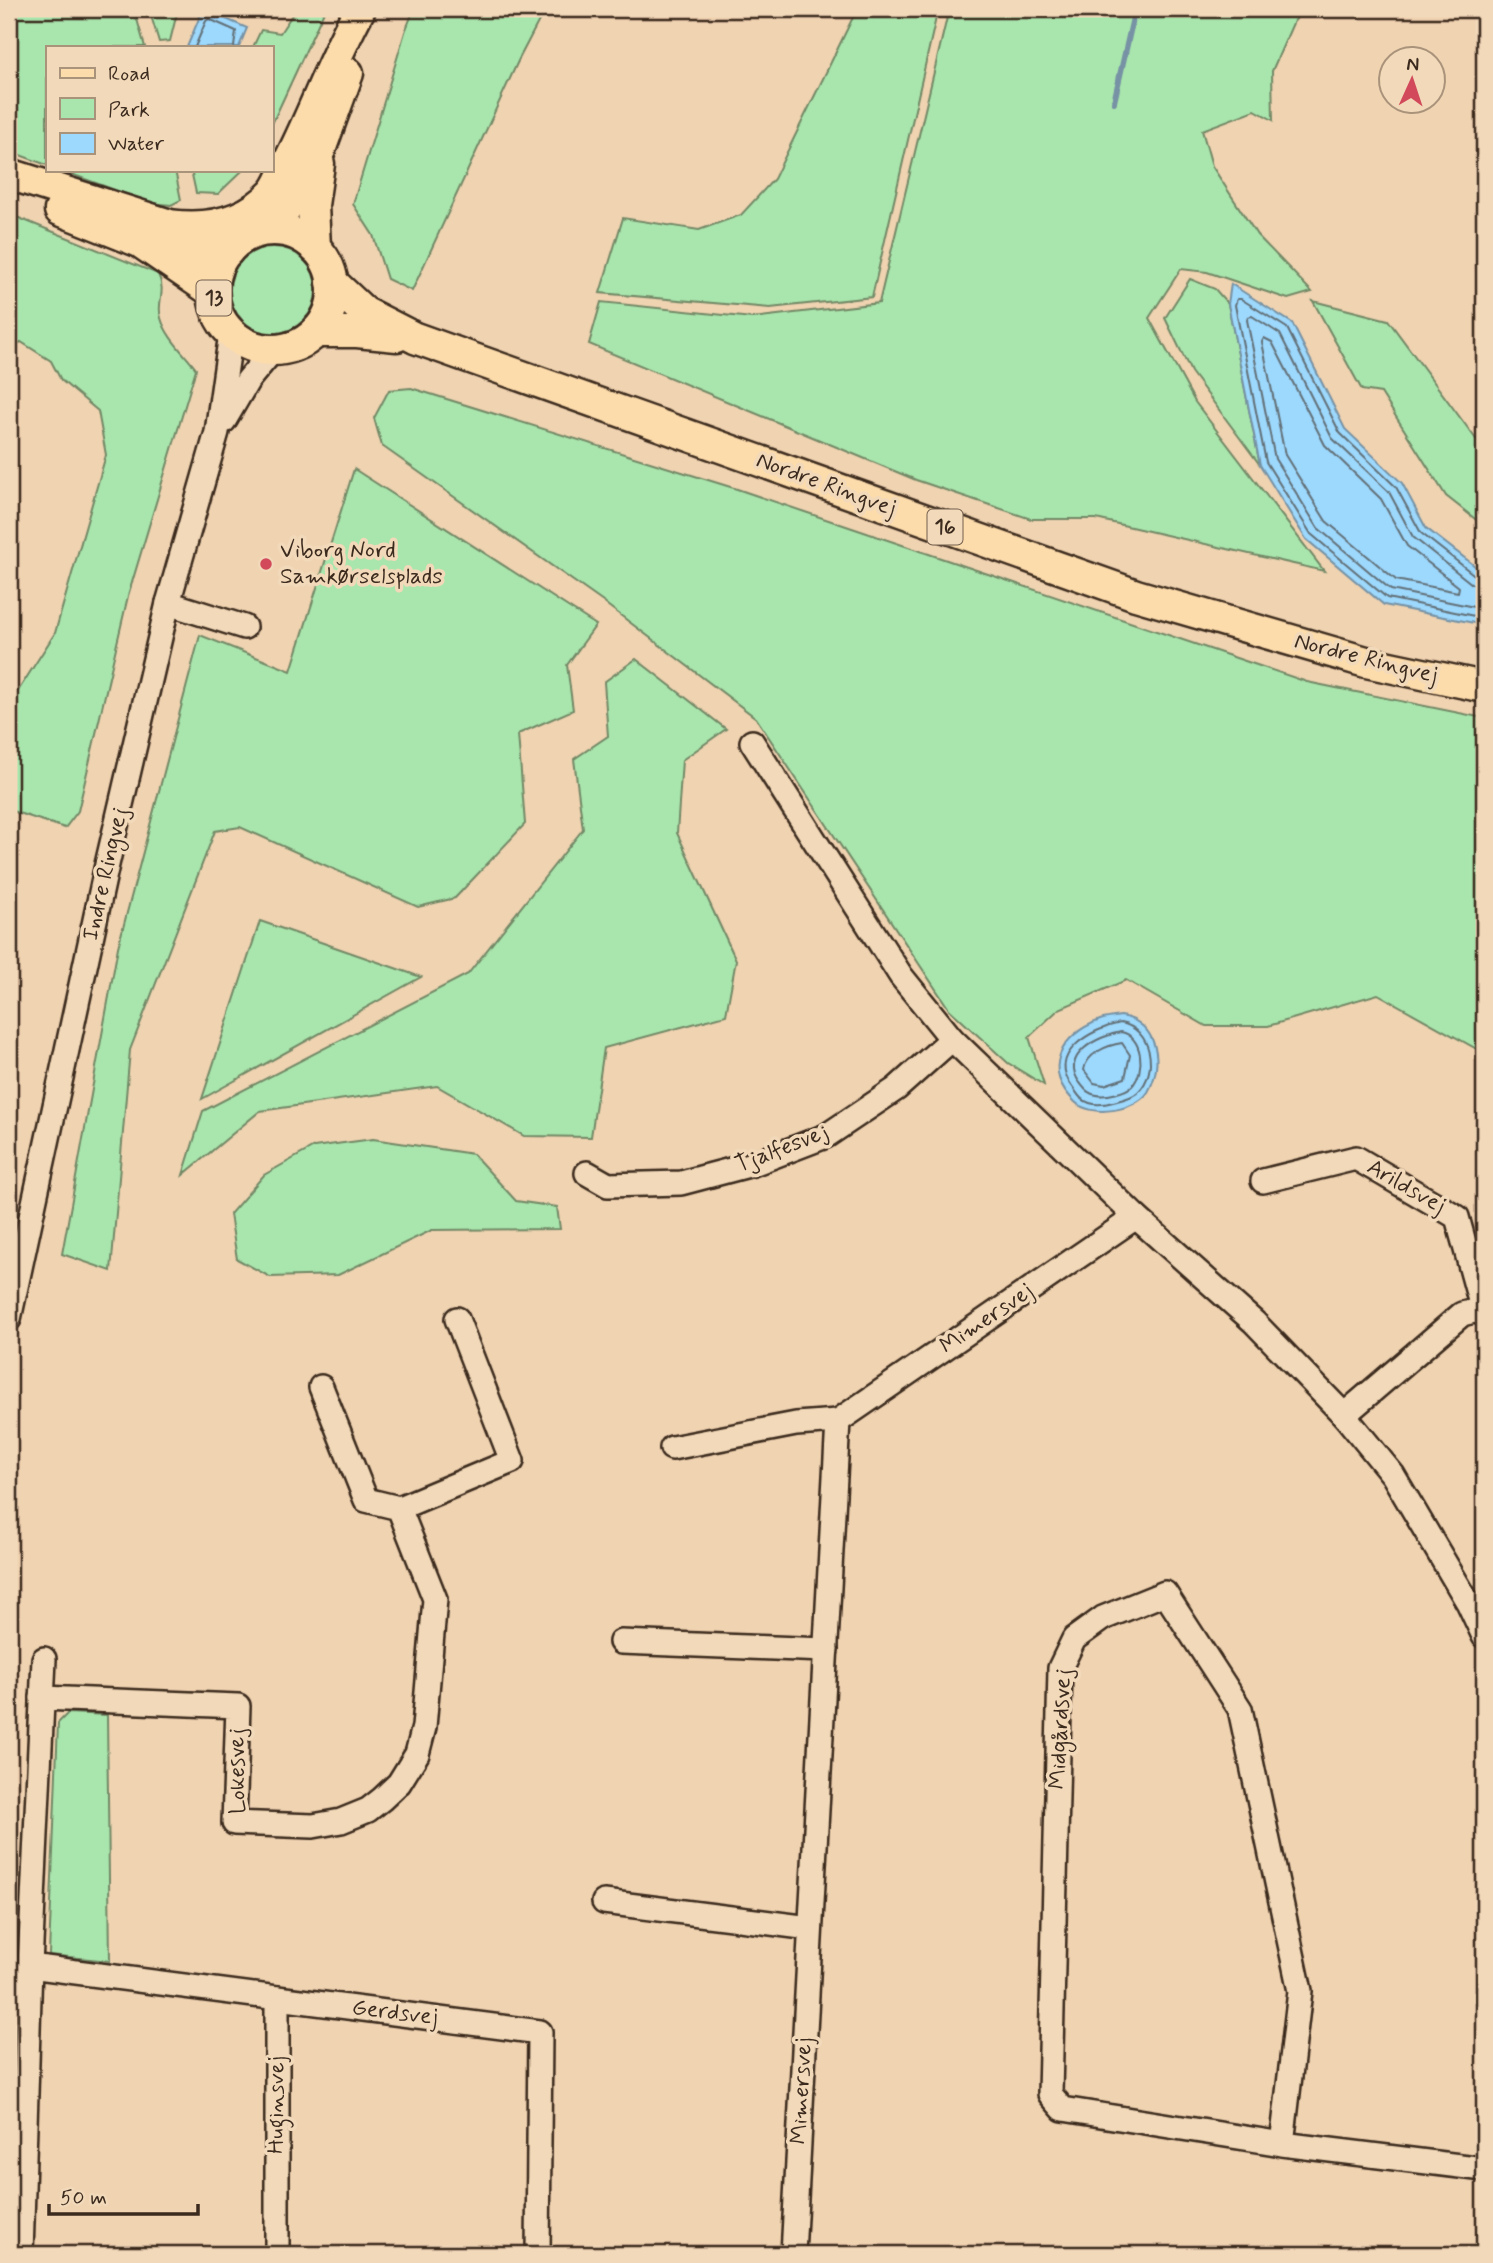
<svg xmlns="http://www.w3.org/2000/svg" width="1493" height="2263" font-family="Mynerve,sans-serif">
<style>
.green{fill:#a9e6ad;stroke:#728866;stroke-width:2}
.water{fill:#9dd8fd;stroke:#7692a4;stroke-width:2}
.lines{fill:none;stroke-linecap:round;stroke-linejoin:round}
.shore{stroke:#627077;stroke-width:2}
.stream{stroke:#7692a4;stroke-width:6}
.minor-casing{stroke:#3b2a1e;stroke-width:28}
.major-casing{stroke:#3b2a1e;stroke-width:35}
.minor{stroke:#f2d9b9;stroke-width:23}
.major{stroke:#fddcac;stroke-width:30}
.poi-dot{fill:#d1495b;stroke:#f2d9b9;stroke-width:2.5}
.labels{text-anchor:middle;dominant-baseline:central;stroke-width:7;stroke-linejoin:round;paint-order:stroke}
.shield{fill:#f2d9b9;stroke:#725e4c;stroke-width:2}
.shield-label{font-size:21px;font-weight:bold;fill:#3b2a1e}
.street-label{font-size:23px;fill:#3b2a1e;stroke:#f2d9b9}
.poi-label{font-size:23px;fill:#3b2a1e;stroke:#f2d9b9;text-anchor:start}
</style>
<rect width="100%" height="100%" fill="#f0d3b1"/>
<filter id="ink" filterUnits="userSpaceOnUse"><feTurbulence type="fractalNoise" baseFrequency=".0143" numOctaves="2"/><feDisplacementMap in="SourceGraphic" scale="14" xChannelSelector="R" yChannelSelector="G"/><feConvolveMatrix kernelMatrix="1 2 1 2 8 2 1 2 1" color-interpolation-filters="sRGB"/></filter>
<g filter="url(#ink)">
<g class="green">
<path d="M 9,9 L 134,9 L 145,47 L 47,47 L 47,165 L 9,151 Z"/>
<path d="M 149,9 L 178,9 L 170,41 L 159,42 Z"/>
<path d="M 296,9 L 325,9 L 271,126 L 271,47 L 253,47 L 261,30 L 280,33 Z"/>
<path d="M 414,9 L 545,9 L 519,59 L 412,291 L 387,279 L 373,235 L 353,204 L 405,32 Z"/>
<path d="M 857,9 L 938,9 L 872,297 L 770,308 L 600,293 L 623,218 L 699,230 L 741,215 L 774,179 Z"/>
<path d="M 949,9 L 1304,9 L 1293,23 L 1272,71 L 1273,120 L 1255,110 L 1202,130 L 1212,166 L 1257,235 L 1312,292 L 1288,299 L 1207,272 L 1181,269 L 1149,318 L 1195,402 L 1324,571 L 1096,519 L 1031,519 L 916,480 L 589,344 L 601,302 L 752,318 L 879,303 Z"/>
<path d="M 60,170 L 175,170 L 181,200 L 171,205 L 151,203 Z"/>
<path d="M 191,170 L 243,170 L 218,194 L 196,193 Z"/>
<path d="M 9,214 L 158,274 C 167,293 156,302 161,318 C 166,337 185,354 196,369 L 128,596 L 78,811 L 65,828 L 9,810 L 9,705 L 55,633 L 106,455 L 98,411 L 61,380 L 51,361 L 21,342 L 9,348 Z"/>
<circle cx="273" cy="290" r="43"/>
<path d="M 1190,279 L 1215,289 L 1228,304 L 1260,465 L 1191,372 L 1165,318 Z"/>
<path d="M 1313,301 L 1388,320 L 1484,450 L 1484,526 L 1446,496 L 1381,393 L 1362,390 Z"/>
<path d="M 411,388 L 737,489 L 1307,682 L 1484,718 L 1484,1053 L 1378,994 L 1268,1026 L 1206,1026 L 1126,980 L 1059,1009 L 1029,1037 L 1044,1085 L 1008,1063 L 949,1009 L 756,718 L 603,602 L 382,446 L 374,418 L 389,390 Z"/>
<path d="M 354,469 L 596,625 L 567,665 L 573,710 L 518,734 L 525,824 L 455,898 L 418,907 L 240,827 L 215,831 L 130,1050 L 111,1271 L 62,1254 L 118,947 L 200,635 L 291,671 Z"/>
<path d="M 636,659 L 726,729 L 682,760 L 677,833 L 736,960 L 726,1015 L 604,1048 L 591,1137 L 524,1136 L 437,1086 L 260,1111 L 183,1175 L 203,1111 L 468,974 L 583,829 L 574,759 L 608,736 L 604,682 Z"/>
<path d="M 260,921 L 421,977 L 202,1099 Z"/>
<path d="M 373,1139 L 473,1154 L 516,1201 L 557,1207 L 560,1229 L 432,1230 L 338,1275 L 270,1277 L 237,1259 L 230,1214 L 264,1175 L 314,1147 Z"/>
<path d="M 68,1713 L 107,1715 L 110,1961 L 49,1955 L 58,1723 Z"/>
</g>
<g class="water">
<path d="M 203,9 L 247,28 L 239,47 L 187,47 Z"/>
<path d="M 1231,284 L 1292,323 L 1345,429 L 1402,483 L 1426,528 L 1484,573 L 1484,625 L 1384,605 L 1306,539 L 1260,465 L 1228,304 Z"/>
<path d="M 1121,1016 C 1157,1022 1165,1063 1148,1092 C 1136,1111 1091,1118 1075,1102 C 1041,1069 1061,1035 1100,1020 C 1106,1018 1114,1017 1121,1016 Z"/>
</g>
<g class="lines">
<g class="shore">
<path d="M 195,47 L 206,21 L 209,19 L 236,31 L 234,47"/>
<path d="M 1264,338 L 1272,342 L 1325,445 L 1381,499 L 1407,546 L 1459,587 L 1458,592 L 1396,580 L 1326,521 L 1285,455 L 1262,342 Z"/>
<path d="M 1484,578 L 1477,577 L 1421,533 L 1396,487 L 1340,433 L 1287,328 L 1241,299 L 1237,299 L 1235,305 L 1266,462 L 1311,534 L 1387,598 L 1484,618"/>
<path d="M 1484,587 L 1472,584 L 1413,537 L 1389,492 L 1332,438 L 1280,334 L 1252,316 L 1248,317 L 1247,320 L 1275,459 L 1318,528 L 1391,590 L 1484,609"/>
<path d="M 1120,1023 C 1152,1028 1159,1072 1138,1092 C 1132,1098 1121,1100 1113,1102 C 1103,1105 1091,1106 1082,1099 C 1078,1096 1075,1090 1072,1086 C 1047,1053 1092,1029 1120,1023 Z"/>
<path d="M 1121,1032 C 1143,1036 1146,1071 1132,1086 C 1126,1092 1106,1097 1097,1095 C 1088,1094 1085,1089 1080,1083 C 1059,1055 1098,1036 1121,1032 Z"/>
<path d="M 1122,1043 L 1130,1055 L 1125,1078 L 1104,1085 L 1094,1083 L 1084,1070 C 1086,1054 1107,1045 1122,1043 Z"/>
</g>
<path class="stream" d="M 1114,102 L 1135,9"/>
<g class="minor-casing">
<g id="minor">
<path d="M 224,421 L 248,380 L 273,350"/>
<path d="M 168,603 L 244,627"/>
<path d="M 752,742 L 901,976 L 952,1039 L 1136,1217 L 1254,1322 L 1344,1415 L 1393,1475 L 1469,1604 L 1484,1636"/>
<path d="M 587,1173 L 608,1185 L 681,1183 L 753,1164 L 826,1136 L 896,1089 L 952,1039"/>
<path d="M 1263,1181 L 1356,1158 L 1457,1217 L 1484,1315"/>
<path d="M 9,1319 L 106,869 L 168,603 L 217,432 L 231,333"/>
<path d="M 1344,1415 L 1462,1314 L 1483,1309"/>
<path d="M 672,1448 L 796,1424 L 838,1421"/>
<path d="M 399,1508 L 512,1461 L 457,1319"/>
<path d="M 621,1642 L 826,1650"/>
<path d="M 42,1698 L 238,1706 L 234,1823 L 313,1826 L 341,1821 L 368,1810 L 382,1799 L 399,1783 L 417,1754 L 424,1727 L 435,1599 L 399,1508 L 366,1500 L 321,1387"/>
<path d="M 604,1902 L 810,1928"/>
<path d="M 30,1966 L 540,2032 L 538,2254"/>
<path d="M 1282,2144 L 1300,1991 L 1240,1709 L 1165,1593 L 1103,1618 L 1074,1639 L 1060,1668 L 1050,2094 L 1063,2109 L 1282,2144 L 1484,2169"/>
<path d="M 21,2254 L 30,1966 L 44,1659"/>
<path d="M 277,2254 L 277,1998"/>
<path d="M 793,2254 L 838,1421 L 1136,1217"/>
</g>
</g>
<g class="major-casing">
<g id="major">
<path d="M 9,174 L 170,225 C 208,230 245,223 273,193 C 281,184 286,167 292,155 C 316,107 334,56 360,9"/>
<path d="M 60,210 L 140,242 L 213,292"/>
<path d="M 284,211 L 320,150 L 348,73"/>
<circle cx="273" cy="290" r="60"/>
<path d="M 151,244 L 187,251 L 228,251"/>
<path d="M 315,248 L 313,205 L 319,164"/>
<path d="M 332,282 L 364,312 L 415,338 L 1136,595 L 1366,662 L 1484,687"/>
<path d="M 316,332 L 357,332 L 397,336"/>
</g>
</g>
<use href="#minor" class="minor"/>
<use href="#major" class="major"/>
</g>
</g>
<circle class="poi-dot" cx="266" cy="564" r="7"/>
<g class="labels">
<g class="shield">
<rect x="196.5" y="280.5" width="35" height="35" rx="5"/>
<rect x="927.5" y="509.5" width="35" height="35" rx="5"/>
</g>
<g class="shield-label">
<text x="214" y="298">13</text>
<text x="945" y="527">16</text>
</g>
<g class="street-label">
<text transform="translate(826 485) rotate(20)">Nordre Ringvej</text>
<text transform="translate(1366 659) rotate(14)">Nordre Ringvej</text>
<text transform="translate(106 874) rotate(-77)">Indre Ringvej</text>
<text transform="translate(782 1149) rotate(-21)">Tjalfesvej</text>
<text transform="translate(1406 1187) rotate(30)">Arildsvej</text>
<text transform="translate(987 1319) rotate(-34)">Mimersvej</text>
<text transform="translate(1061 1729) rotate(-87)">Midgårdsvej</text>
<text transform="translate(238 1771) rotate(-91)">Lokesvej</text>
<text transform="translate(395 2013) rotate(7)">Gerdsvej</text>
<text transform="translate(802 2091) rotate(-87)">Mimersvej</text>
<text transform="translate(277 2105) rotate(-90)">Huginsvej</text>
</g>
<g class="poi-label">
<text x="280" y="551">Viborg Nord<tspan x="280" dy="26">Samkørselsplads</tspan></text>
</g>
</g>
<rect width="1493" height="2263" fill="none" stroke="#f2d9b9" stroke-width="35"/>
<rect x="18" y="18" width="1458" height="2228" fill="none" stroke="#3b2a1e" stroke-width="2.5" filter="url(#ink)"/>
<rect x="46" y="46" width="228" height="126" fill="#f2d9b9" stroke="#a9937b" stroke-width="2"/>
<rect x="60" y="68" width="35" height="10" fill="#fddcac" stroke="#a9937b" stroke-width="2"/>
<text x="108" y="80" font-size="21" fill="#3b2a1e">Road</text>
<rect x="60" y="98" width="35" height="21" fill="#a9e6ad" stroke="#a9937b" stroke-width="2"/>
<text x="108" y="116" font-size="21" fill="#3b2a1e">Park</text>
<rect x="60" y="133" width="35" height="21" fill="#9dd8fd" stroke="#a9937b" stroke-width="2"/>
<text x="108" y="150" font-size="21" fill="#3b2a1e">Water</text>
<g transform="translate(1412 80) rotate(3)"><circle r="33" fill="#f2d9b9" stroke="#a9937b" stroke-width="2"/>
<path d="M0-5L12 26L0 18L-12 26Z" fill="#d1495b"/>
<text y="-10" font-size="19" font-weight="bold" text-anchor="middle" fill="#3b2a1e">N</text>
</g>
<path d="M49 2204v10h149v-10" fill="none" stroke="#3b2a1e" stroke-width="3.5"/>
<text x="60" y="2204" font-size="21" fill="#3b2a1e" stroke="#f2d9b9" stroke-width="5" paint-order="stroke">50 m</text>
</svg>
